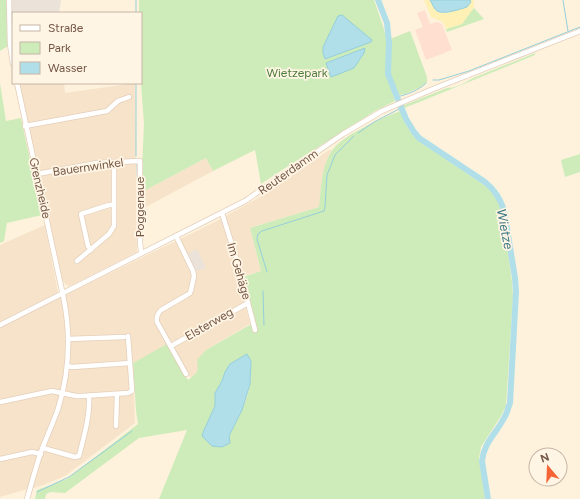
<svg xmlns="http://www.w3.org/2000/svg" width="580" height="499" font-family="Figtree,sans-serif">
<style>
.residential{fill:#f6e3ca}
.commercial{fill:#ffdfd0}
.industrial{fill:#ebe2da}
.green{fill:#ceecba;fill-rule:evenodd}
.sand{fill:#fff0b6}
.water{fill:#b0dfe9;stroke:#95cfdb}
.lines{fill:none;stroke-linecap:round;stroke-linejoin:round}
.stream{stroke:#95cfdb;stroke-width:1}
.river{stroke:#b0dfe9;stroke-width:6}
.minor-casing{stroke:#e4cfbb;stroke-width:6}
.minor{stroke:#fff;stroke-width:4.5}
.labels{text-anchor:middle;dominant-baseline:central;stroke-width:3.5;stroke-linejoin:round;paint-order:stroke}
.park-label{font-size:12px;fill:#4c7c3a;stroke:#fff5e5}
.street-label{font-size:12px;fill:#755644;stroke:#fff5e5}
.water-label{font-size:13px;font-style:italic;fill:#397684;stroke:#fff5e5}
</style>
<rect width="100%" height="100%" fill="#fef2dc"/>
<g class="residential">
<path d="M 18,83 L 64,83 L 65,93 L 135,83 L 137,252 L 70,286 L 66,285 L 62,279 L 40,177 Z"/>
<path d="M 329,150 L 332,150 L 328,157 L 322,179 L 319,207 L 250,228 L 261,271 L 238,278 L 250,324 L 206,350 L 196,373 L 191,378 L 167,345 L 133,363 L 135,423 L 65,476 L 38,487 L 24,490 L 0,497 L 0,245 L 45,225 L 59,298 L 215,222 L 242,207 L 265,194 Z"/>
<path d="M 206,158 L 213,171 L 142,209 L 142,192 Z"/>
</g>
<path class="commercial" d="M 425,10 L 430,24 L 437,22 L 442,24 L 452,50 L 426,60 L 415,30 L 423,27 L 417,13 Z"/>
<g class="industrial">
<path d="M 12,0 L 61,0 L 59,13 L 13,13 L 13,28 L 12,28 Z"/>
<path d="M 197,249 L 206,268 L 195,271 L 188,254 Z"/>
</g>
<g class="green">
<path d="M 0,0 L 7,0 L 8,46 L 0,51 Z"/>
<path d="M 139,0 L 374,0 L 383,26 L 387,41 L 386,73 L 395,101 L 375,111 L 282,170 L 261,184 L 255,150 L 213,171 L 206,158 L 142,192 L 142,168 L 144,124 L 141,83 L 141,13 L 139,13 Z"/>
<path d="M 474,8 L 484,19 L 447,32 L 446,29 L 462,24 L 469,13 Z"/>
<path d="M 410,31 L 427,77 L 427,82 L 419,88 L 405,94 L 398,95 L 390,74 L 390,39 Z"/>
<path d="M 535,53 L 535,55 L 417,103 L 404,108 L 402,106 L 447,88 C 456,88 465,83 473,78 Z"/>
<path d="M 0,83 L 6,121 L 21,118 L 42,215 L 7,223 L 4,241 L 0,243 Z"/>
<path d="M 400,111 C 404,122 409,131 417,139 L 487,187 L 496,198 L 500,205 L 505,231 L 512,282 L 513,297 L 506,406 L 501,416 L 481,447 L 479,458 L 485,499 L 159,499 L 187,430 L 139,438 L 65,493 L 51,492 L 46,494 L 45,499 L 35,499 L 37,490 L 67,479 L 138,424 L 136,411 L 133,363 L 167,344 L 188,380 C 197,373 199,372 197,360 L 206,350 L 255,322 L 243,277 L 261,271 L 250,228 L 319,207 C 321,189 321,168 331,152 C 340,136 382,118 400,111 ZM 251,361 C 250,369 251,376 250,383 C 249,398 236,423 229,436 L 202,436 L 204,430 L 215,406 L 215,393 L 222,381 L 225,372 Z"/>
<path d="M 580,154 L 580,172 L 565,177 L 561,160 Z"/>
</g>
<path class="sand" d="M 424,0 L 430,0 C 432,3 434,9 437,11 C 445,17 463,6 471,2 L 470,0 L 474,0 C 474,1 474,6 474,7 C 473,9 465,20 462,24 L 446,29 L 443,22 L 431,17 Z"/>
<g class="water">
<path d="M 430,0 L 470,0 L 471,2 L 467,7 C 461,9 443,15 437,11 C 434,9 432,3 430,0 Z"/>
<path d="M 342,15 L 372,40 L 371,42 L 325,59 L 323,53 L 323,47 L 338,16 Z"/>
<path d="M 365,48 L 364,53 L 354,68 L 331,77 L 326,63 Z"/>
<path d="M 247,354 L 251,361 L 250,384 L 242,410 L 229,436 L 230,443 L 222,447 L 212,446 L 202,436 L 204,430 L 215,406 L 215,393 L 222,381 L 225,372 L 230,364 Z"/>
</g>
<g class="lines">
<g class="stream">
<path d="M 136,0 L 136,13"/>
<path d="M 563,0 L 568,31"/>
<path d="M 433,80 L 439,80 L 469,71 L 580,27"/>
<path d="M 136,83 L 136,156"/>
<path d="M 397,97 C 408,94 418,91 426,83"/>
<path d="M 358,133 L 374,122 L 401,108"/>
<path d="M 137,164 L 138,205"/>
<path d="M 267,272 L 257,239 L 258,234 L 262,231 L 324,211 L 325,207 L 327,175 L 335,155 L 354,136"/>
<path d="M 263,291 L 264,325"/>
<path d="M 37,492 L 69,477 L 132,431"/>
</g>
<path class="river" d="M 378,0 L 387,23 L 389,43 L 388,74 L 397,97 L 406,119 L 414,132 L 419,138 L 485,182 C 495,190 500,198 504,210 L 515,278 L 516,292 L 510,403 C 508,408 507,414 504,418 C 496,434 484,442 482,461 L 488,499"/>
<g class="minor-casing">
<g id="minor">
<path d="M 9,0 L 10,44 L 13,64"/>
<path d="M 17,83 L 64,300 C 71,337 69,374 58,409 C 53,423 47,436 42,449 C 36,466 32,482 27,499"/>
<path d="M 25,126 L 107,111 L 118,101 L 129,97"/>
<path d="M 37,174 L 97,163 L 140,161 L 140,243 L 141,251 L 142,253"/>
<path d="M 222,213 L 237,261 L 255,330"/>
<path d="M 176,236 L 193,271 L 194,276 L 191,290 L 190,293 L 187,295 L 161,310 C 157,314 156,317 157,322 L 186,374"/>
<path d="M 91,250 L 88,246 L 81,214 L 109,205 L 114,205"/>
<path d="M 77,261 L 109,234 L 114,226 L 114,162"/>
<path d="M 0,325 L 245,201 L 343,134 L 382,111 L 433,89 L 580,31"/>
<path d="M 68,339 L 124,337"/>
<path d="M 171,346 L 248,303"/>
<path d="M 67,366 L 72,367 L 130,363"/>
<path d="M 0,402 L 52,391 L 76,396 L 82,396 L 128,393 L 132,391 L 128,336"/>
<path d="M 116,426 L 117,394"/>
<path d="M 43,448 L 75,457 L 79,456 C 84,436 90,417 89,396"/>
<path d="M 0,459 L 32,452 L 41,454"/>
</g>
</g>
<use href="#minor" class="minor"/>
</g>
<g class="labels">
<g class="park-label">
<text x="297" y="73">Wietzepark</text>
</g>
<g class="street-label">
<text transform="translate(88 167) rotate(-8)">Bauernwinkel</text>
<text transform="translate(288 172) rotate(-35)">Reuterdamm</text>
<text transform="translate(40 188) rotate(77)">Grenzheide</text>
<text transform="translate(140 207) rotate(-90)">Poggenaue</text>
<text transform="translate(239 271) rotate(74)">Im Gehäge</text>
<text transform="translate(209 324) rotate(-30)">Elsterweg</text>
</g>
<g class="water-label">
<text transform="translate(505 229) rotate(79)">Wietze</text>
</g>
</g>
<rect x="12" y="12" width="130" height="72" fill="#fff5e5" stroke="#c8b5a5"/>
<rect x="20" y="25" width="20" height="6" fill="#ffffff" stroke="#c8b5a5"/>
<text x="48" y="32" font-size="12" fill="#755644">Straße</text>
<rect x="20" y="42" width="20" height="12" fill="#ceecba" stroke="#c8b5a5"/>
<text x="48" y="52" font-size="12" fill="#755644">Park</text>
<rect x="20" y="62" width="20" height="12" fill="#b0dfe9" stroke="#c8b5a5"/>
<text x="48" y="72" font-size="12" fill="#755644">Wasser</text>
<g transform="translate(548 467) rotate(341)"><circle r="19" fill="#fff5e5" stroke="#c8b5a5"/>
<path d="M0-3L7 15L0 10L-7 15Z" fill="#f46435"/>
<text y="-6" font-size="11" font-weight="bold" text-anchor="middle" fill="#755644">N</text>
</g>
</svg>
